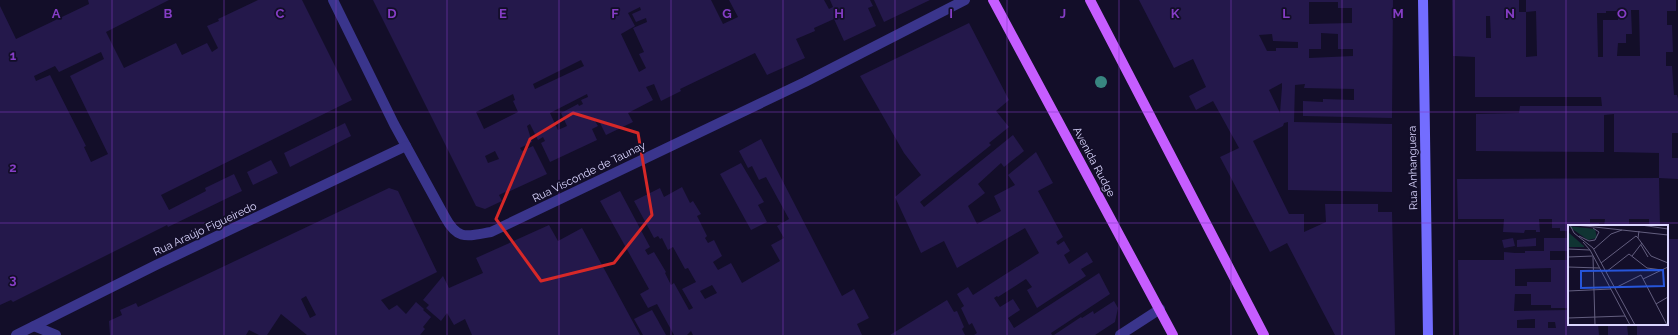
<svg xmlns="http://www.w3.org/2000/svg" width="1678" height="335" font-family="Raleway,sans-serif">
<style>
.building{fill:#24184b;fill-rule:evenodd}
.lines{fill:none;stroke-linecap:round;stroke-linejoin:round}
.street{stroke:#3a358c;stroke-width:10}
.secondary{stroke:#736dff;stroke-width:10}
.primary{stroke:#c65dff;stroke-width:10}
.tree{fill:#388680}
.marked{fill:none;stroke:#d62828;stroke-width:3;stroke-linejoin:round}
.grid{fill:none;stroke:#853dc5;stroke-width:1;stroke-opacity:0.55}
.labels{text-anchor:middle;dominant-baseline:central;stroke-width:3.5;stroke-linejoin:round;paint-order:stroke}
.street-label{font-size:11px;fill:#dbd6ff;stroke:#130e29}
.inset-road{fill:none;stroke:#635e7f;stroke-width:1}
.view{fill:#2655da;fill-opacity:0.15;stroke:#2655da;stroke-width:2}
.inset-edge{fill:none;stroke:#dbd6ff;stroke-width:2}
.grid-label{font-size:13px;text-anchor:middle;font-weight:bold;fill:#853dc5;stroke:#130e29;stroke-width:3.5;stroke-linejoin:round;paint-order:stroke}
</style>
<rect width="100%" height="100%" fill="#130e29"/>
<g class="building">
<path d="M 88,0 L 169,0 L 106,32 L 124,68 L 176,43 L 182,55 L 207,43 L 212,52 L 218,48 L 207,26 L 219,21 L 218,19 L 258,0 L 302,0 L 352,100 L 161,195 L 169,210 L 206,191 L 205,188 L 234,174 L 242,191 L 168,227 L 167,225 L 13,302 L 11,300 L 0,305 L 0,6 L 16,39 L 89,4 ZM 101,52 L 104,59 L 70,76 L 108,154 L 91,162 L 84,147 L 86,146 L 50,75 L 36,81 L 34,76 L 55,66 L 59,72 Z"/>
<path d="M 373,0 L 711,0 L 723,24 L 738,17 L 729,0 L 824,0 L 829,9 L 833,7 L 830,0 L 870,0 L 873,6 L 868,8 L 876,26 L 844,41 L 834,19 L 814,28 L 815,31 L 796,39 L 805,58 L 767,75 L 755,53 L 680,89 L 681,91 L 661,101 L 654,84 L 646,87 L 653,100 L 628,113 L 633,122 L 606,135 L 598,119 L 595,121 L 598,126 L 592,129 L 597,140 L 550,162 L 541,143 L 545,141 L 543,137 L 538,140 L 530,124 L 527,126 L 532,142 L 520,148 L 522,151 L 533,146 L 547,174 L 506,193 L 505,192 L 499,195 L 502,201 L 485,209 L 476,206 ZM 640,7 L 641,10 L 632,14 L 636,22 L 646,18 L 647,22 L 633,28 L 644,52 L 639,54 L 646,68 L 639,72 L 621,34 L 635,26 L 628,13 ZM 581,60 L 584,66 L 535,89 L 533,84 ZM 513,94 L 515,100 L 513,101 L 518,112 L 484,129 L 476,112 ZM 587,94 L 588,97 L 581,100 L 583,104 L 579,106 L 578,104 L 561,113 L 567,126 L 558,130 L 550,113 ZM 495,151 L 499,159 L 488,163 L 485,156 Z"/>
<path d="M 874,0 L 930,0 L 884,22 Z"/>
<path d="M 1139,0 L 1393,0 L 1392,118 L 1303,116 L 1303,101 L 1323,102 L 1323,99 L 1354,100 L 1354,89 L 1304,88 L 1305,84 L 1295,85 L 1294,122 L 1392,124 L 1392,192 L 1288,190 L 1288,122 L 1284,123 L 1283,126 L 1253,141 L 1289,214 L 1304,214 L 1304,232 L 1326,222 L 1325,204 L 1378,204 L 1378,212 L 1392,212 L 1395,335 L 1335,335 L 1287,243 L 1270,252 L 1220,157 L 1239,148 L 1213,101 L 1196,110 L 1189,96 L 1206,87 L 1193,59 L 1174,68 ZM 1309,2 L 1338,2 L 1338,8 L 1352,8 L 1352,23 L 1309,24 ZM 1321,33 L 1338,34 L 1338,49 L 1353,49 L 1353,56 L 1309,58 L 1309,49 L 1321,49 ZM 1272,34 L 1273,41 L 1298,42 L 1298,48 L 1276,48 L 1276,51 L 1267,51 L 1259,35 ZM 1282,83 L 1282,87 L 1280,113 L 1269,90 Z"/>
<path d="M 1452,0 L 1519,0 L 1519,12 L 1526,12 L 1526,57 L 1537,56 L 1536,11 L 1526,12 L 1526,0 L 1676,0 L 1676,11 L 1667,11 L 1667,25 L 1672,25 L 1673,52 L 1666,52 L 1666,66 L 1672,66 L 1674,95 L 1677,95 L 1678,99 L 1678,133 L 1672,133 L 1672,158 L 1678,158 L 1678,179 L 1659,178 L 1659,153 L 1614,152 L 1614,114 L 1604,115 L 1604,152 L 1476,151 L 1476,114 L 1519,113 L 1520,106 L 1602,106 L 1601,97 L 1475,97 L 1475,57 L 1453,56 ZM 1631,10 L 1639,10 L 1640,56 L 1617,56 L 1618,43 L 1626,43 L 1626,34 L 1632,34 ZM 1606,11 L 1618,11 L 1618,20 L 1603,20 L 1603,57 L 1598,57 L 1597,13 L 1606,13 ZM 1486,16 L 1490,16 L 1491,38 L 1486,38 Z"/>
<path d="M 969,23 L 1009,100 L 996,111 L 1009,127 L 989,143 L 991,145 L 920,202 L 924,207 L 1013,135 L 1024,151 L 1004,167 L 1001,163 L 978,184 L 985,193 L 968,206 L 977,224 L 1001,211 L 994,196 L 1015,185 L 1008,175 L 1036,152 L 1053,183 L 1038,191 L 1063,237 L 1056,242 L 1058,245 L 1064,241 L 1070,251 L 1064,255 L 1069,264 L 1087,252 L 1093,262 L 1081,269 L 1086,276 L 1037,308 L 1027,290 L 1032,287 L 1026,279 L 998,297 L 997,296 L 994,298 L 1000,307 L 1013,299 L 1020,310 L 1008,318 L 1014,328 L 1099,273 L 1110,294 L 1051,333 L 1052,335 L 974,335 L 977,333 L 972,323 L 969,325 L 961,308 L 964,306 L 957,294 L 968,287 L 973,295 L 1039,253 L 1025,228 L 957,268 L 944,241 L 921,253 L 895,197 L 921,175 L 904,153 L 860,76 Z"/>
<path d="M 345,123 L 351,136 L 290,167 L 284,153 Z"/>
<path d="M 761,139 L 842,296 L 854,289 L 869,318 L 857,324 L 862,335 L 693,335 L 691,331 L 687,335 L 674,335 L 657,304 L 648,308 L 640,294 L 649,289 L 600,201 L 620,191 L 650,247 L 645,250 L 648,255 L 654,252 L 666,272 L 665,273 L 671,285 L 674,283 L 689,310 L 693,308 L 682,289 L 696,282 L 688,268 L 685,269 L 673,247 L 668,250 L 662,238 L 660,239 L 658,236 L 654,238 L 634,201 L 660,188 L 664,197 L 682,187 L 690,203 L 693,201 L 701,214 L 697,216 L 707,236 L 705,238 L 708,243 L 714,240 L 722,256 L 713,262 L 718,270 L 731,263 L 742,283 L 780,261 L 771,245 L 784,238 L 777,226 L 789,219 L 766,177 L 759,180 L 752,166 L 748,168 L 739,151 ZM 712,285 L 717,293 L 705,299 L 700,291 Z"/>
<path d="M 271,160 L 278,173 L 253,185 L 247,172 Z"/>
<path d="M 741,163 L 764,202 L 758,205 L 767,222 L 751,230 L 720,174 Z"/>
<path d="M 1659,178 L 1660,226 L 1649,226 L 1649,219 L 1629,219 L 1629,226 L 1604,226 L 1605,219 L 1590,219 L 1590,223 L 1599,223 L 1599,226 L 1569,226 L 1569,231 L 1560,231 L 1560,228 L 1552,228 L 1552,219 L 1539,219 L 1540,232 L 1536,232 L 1536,230 L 1525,230 L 1524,233 L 1503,232 L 1504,219 L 1458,219 L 1457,179 Z"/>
<path d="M 389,188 L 398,191 L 437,272 L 381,300 L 389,310 L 397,305 L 406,314 L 416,302 L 424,309 L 423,310 L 431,317 L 423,327 L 425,329 L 420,335 L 307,335 L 281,314 L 267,335 L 259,335 L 249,330 L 246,335 L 110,335 L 109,321 L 122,315 L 120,310 L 136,303 L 138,307 ZM 306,296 L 316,315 L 310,318 L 301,299 Z"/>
<path d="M 549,225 L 558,241 L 582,228 L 640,335 L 472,335 L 465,319 L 454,325 L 447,313 L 441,321 L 426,308 L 429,305 L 423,300 L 443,276 L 449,288 L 483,273 L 476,258 Z"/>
<path d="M 1513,238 L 1515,246 L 1504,248 L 1502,240 Z"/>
<path d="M 1536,238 L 1536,246 L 1517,247 L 1517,240 Z"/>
<path d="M 1544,238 L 1568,238 L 1568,251 L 1550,251 L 1550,260 L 1569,260 L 1569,308 L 1551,308 L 1551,305 L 1531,305 L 1531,294 L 1515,294 L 1514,311 L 1569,310 L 1569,324 L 1598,324 L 1599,335 L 1459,335 L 1458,260 L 1504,260 L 1504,252 L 1515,253 L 1525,253 L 1525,251 L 1544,251 ZM 1551,268 L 1551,282 L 1527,282 L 1527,286 L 1515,286 L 1515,269 ZM 1535,319 L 1535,328 L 1517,328 L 1517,320 ZM 1548,322 L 1555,322 L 1556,328 L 1548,328 Z"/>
<path d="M 1667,239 L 1678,239 L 1678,335 L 1637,335 L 1637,324 L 1667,324 Z"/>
<path d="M 947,300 L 954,312 L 957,311 L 964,327 L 962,329 L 965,335 L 890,335 Z"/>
<path d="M 1114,301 L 1118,308 L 1115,322 L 1095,335 L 1054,335 L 1081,317 L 1082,318 L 1093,311 L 1094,314 Z"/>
<path d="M 652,310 L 666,335 L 643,335 L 634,319 Z"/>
<path d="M 1608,324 L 1627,324 L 1628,335 L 1608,335 Z"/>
</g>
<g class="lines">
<g class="street">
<path d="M 333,0 L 394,124 L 445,217 C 458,241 467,236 491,232 L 805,82 L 965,0"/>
<path d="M 34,326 L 56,335"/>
<path d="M 16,335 L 156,265 L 406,146"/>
<path d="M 1120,335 L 1160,309"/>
</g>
<path class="secondary" d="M 1423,0 L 1428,335"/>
<g class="primary">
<path d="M 993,0 L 1173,335"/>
<path d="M 1090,0 L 1264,335"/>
</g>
</g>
<circle class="tree" cx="1101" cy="82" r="6"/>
<path class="marked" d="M 573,113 L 638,133 L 652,215 L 614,263 L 541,281 L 496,219 L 530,139 Z"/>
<path class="grid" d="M 112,0 L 112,335M 224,0 L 224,335M 336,0 L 336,335M 447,0 L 447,335M 559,0 L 559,335M 671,0 L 671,335M 783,0 L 783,335M 895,0 L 895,335M 1007,0 L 1007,335M 1119,0 L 1119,335M 1231,0 L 1231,335M 1342,0 L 1342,335M 1454,0 L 1454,335M 1566,0 L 1566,335M 0,112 L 1678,112M 0,223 L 1678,223"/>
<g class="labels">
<g class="street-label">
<text transform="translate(1094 162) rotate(62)">Avenida Rudge</text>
<text transform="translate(1413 168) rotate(-91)">Rua Anhanguera</text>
<text transform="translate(589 172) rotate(-26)">Rua Visconde de Taunay</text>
<text transform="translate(205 229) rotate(-25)">Rua Araújo Figueiredo</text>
</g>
</g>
<g transform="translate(1568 225)">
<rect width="100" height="100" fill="#130e29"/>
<path d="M 0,1 L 27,4 L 29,13 L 20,15 ZM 0,7 L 16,21 L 16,22 L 0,22 Z" fill="#103433"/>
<path class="inset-road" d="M 2,0 L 6,8 L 25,23 L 67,100M 8,0 L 100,10M 73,0 L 100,4M 71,6 L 70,13 L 83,31 L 100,38M 11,11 L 21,16 L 27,15 L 31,7 L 25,3M 15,17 L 22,25 L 62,100M 73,20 L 80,32M 0,24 L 22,25M 26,24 L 43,9 L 54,5M 64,31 L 74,18M 0,32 L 25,31M 25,32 L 27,100M 33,38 L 68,11 L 70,13M 0,42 L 31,43M 38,47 L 61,29 L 79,43 L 94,45M 75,54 L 100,42M 47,63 L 73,50 L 99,100M 0,66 L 43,64M 88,79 L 100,72M 0,93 L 57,91"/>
<path class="view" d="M 95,45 L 96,61 L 13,63 L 13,46 Z"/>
<rect width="100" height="100" class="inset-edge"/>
</g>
<g class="grid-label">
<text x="56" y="18">A</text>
<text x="168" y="18">B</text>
<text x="280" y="18">C</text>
<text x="392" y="18">D</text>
<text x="503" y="18">E</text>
<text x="615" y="18">F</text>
<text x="727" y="18">G</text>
<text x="839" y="18">H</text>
<text x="951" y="18">I</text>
<text x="1063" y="18">J</text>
<text x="1175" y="18">K</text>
<text x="1286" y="18">L</text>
<text x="1398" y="18">M</text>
<text x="1510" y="18">N</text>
<text x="1622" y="18">O</text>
<text x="13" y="60">1</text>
<text x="13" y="172">2</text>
<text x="13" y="284">3</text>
</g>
</svg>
